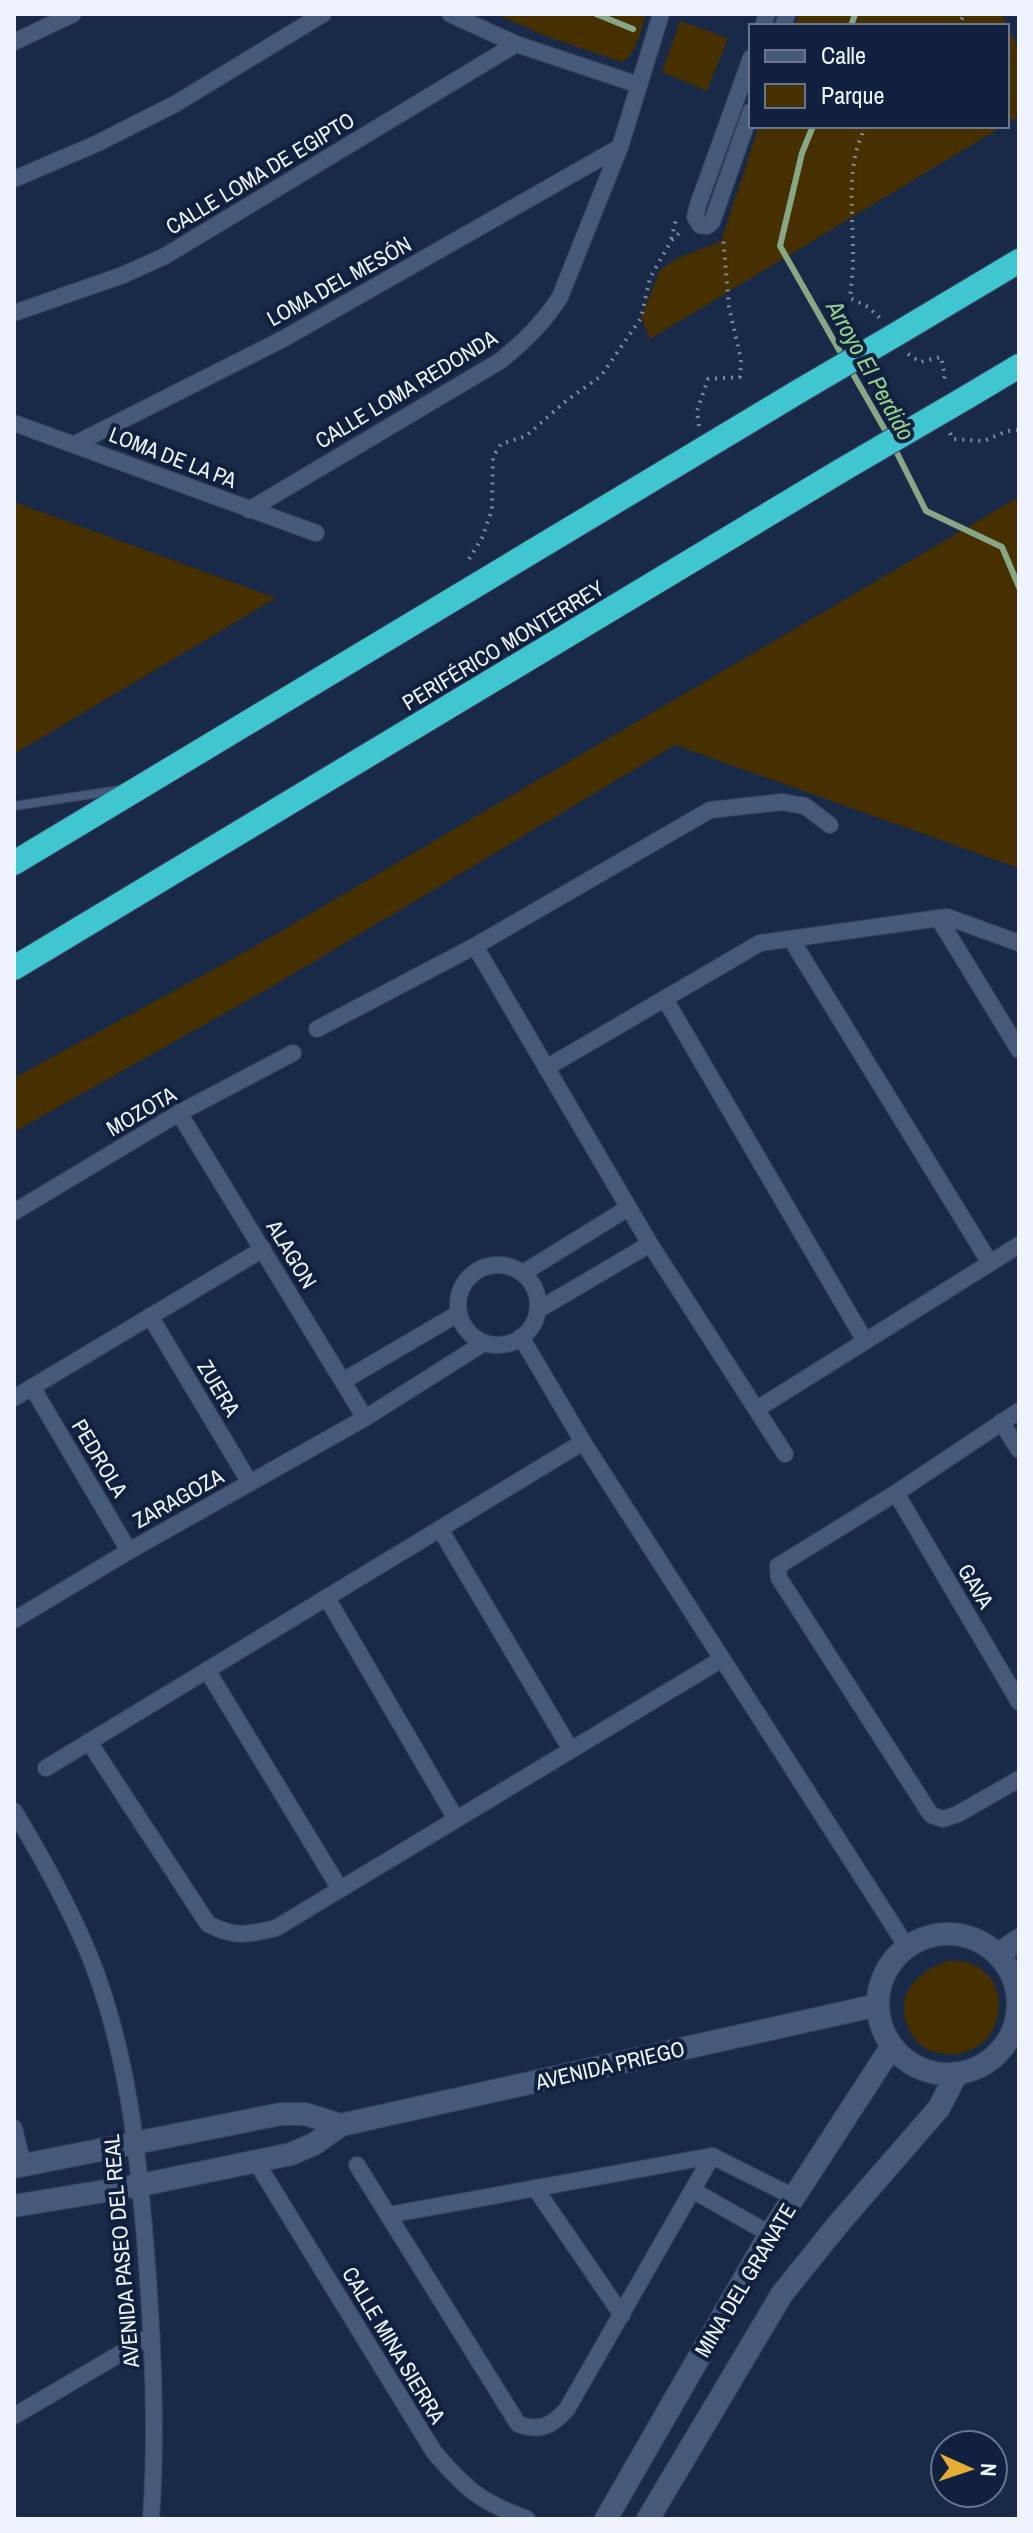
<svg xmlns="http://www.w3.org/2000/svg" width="1033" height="2533" font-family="'Archivo Narrow',sans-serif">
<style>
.green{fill:#463000}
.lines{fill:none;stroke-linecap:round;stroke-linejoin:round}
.stream{stroke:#87a787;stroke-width:6}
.service-casing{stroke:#38435b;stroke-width:10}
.minor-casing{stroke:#38435b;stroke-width:18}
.tertiary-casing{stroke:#38435b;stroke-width:24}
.motorway-casing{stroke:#38435b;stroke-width:26}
.path{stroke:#7d899d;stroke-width:4;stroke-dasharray:2 6;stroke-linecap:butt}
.service{stroke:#45597b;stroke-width:8}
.minor{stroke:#45597b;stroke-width:16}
.tertiary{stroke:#45597b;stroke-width:22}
.motorway{stroke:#3fc6d0;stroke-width:24}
.motorway-bridge-casing{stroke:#38435b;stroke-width:26;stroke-linecap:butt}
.motorway-bridge{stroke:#3fc6d0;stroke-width:24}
.labels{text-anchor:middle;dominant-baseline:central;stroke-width:8;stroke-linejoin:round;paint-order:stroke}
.street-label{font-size:22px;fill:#eff4fc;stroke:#10203e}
.water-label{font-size:24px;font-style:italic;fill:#94d38c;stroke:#10203e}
</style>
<rect width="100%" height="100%" fill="#192a49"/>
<g class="green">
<path d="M 496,14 L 646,14 C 641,29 637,55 622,62 L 543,35 Z"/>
<path d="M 799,14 L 1002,14 L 1007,26 L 795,26 Z"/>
<path d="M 680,21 L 728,38 L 707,91 L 662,72 Z"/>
<path d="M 1007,27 L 1019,48 L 1019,116 L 1007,123 Z"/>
<path d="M 759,126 L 1003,126 L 650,339 L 641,318 L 660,270 L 676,259 L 721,241 Z"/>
<path d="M 1019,497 L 1019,868 L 675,745 L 273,986 L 14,1132 L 14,1078 L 249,950 Z"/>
<path d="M 14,502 L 276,598 L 14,754 Z"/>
<path d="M 948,1961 C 954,1961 961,1961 967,1962 C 1020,1979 1003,2059 946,2054 C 934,2053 922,2049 915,2039 C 889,2002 911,1974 948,1961 Z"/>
</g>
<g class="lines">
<g class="stream">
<path d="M 596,14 L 633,29"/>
<path d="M 851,26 L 855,14"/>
<path d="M 813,126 L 802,153 L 780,246 L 843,357"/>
<path d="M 849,367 L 889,437"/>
<path d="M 894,447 L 926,511 L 1002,547 L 1019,587"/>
</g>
<g class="service-casing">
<path id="service" d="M 14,806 L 119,790"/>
</g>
<g class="minor-casing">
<g id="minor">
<path d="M 450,14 L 516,44 L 639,85"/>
<path d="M 763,26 L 767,14"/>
<path d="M 783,26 L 787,14"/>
<path d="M 14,42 L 73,14"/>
<path d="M 751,58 L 698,205 L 695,217 L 700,225 L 707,226 L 712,222 L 751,111"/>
<path d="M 14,179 L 98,143 L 175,104 L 323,14"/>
<path d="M 14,313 L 123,275 L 165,256 L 516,44"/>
<path d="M 14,423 L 316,533"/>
<path d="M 75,444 L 283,339 L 620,147"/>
<path d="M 249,510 L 500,361 C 525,341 543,323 560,297 L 620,147 L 661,14"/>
<path d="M 939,919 L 1019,1050"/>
<path d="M 791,939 L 990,1263"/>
<path d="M 475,946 L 650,1244 L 785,1454"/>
<path d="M 665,999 L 865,1341"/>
<path d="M 317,1029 L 475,946 L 710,810 L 782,802 L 805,806 L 830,825"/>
<path d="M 546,1068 L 760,943 L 947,917 L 1019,943"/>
<path d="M 179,1113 L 365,1418"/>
<path d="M 14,1212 L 179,1113 L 293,1053"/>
<circle cx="498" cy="1305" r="40"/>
<path d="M 523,1273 L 628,1208"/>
<path d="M 538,1310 L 650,1244"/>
<path d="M 150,1316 L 250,1483"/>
<path d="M 521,1337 L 583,1442 L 907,1947"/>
<path d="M 343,1381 L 459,1313"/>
<path d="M 32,1387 L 129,1551"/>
<path d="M 14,1398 L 263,1249"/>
<path d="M 757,1409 L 1019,1245"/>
<path d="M 1019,1411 L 896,1493 L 778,1566 L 779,1578 L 931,1815 L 943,1819 L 958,1814 L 1019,1779"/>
<path d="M 1001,1422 L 1019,1450"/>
<path d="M 896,1493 L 1019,1702"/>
<path d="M 440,1529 L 571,1750"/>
<path d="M 327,1598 L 456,1819"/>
<path d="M 14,1620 L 129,1551 L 365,1418 L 484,1343"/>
<path d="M 207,1670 L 340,1889"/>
<path d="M 89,1742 L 208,1924 C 236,1938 246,1935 276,1928 L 722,1659"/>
<path d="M 46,1768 L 583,1442"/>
<path d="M 14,1811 C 40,1854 65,1899 85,1945 C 128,2044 139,2158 147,2265 C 153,2350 157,2434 151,2519"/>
<path d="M 14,2128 L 23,2165"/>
<path d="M 255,2160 L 434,2452 C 466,2489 480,2502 527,2519"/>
<path d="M 357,2165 L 518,2424 C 540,2432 552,2426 567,2409 L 712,2156"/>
<path d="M 535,2188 L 622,2315"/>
<path d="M 694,2191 L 770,2234"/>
<path d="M 388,2215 L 712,2156 L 794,2197"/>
<path d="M 14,2416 L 152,2335"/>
</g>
</g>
<g class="tertiary-casing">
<g id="tertiary">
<circle cx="948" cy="2004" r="70"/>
<path d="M 998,1955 L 1019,1940"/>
<path d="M 14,2167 L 281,2114 L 305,2114 L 341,2125"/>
<path d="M 14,2206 L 141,2185 L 291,2154 L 314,2144 L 341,2125 L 878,2005"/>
<path d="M 606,2519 L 770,2234 L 892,2046"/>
<path d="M 648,2519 L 782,2294 L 840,2222 L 939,2108 L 957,2073"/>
</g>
</g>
<g class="motorway-casing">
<g id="motorway">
<path d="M 900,332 L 1019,261"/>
<path d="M 967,397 L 1019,366"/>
<path d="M 14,863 L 801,390"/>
<path d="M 14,968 L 842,470"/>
</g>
</g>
<g class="path">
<path d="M 957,26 L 965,14"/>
<path d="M 866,126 C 844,167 854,216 853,261 C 853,273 851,286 850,298 L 868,307 L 881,319"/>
<path d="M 671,239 L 676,220"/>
<path d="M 908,354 L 920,362 L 941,357 L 945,376 L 942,384"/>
<path d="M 699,426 L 697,411 L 708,379 L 740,377 L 741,360 L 729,307 L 723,236"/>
<path d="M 950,433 L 953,439 L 984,441 L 1007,431 L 1019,430"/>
<path d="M 469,559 L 482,538 L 492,510 L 493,457 L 501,444 L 526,436 L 566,401 L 601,376 L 641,318 L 650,278 L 671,241 L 682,230"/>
</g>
<use href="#service" class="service"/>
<use href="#minor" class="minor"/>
<use href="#tertiary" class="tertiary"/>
<use href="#motorway" class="motorway"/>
<g class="motorway-bridge-casing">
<g id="motorway-bridge">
<path d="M 801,390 L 900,332"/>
<path d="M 842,470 L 967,397"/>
</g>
</g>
<use href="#motorway-bridge" class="motorway-bridge"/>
</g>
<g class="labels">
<g class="street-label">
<text transform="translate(260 173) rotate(-31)">CALLE LOMA DE EGIPTO</text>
<text transform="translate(339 281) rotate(-29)">LOMA DEL MESÓN</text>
<text transform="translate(406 389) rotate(-31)">CALLE LOMA REDONDA</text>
<text transform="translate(173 457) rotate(21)">LOMA DE LA PA</text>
<text transform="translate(503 645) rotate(-31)">PERIFÉRICO MONTERREY</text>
<text transform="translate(141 1111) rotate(-30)">MOZOTA</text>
<text transform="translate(292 1254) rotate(59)">ALAGON</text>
<text transform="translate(219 1388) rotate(59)">ZUERA</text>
<text transform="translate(100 1458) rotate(59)">PEDROLA</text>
<text transform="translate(178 1498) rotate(-29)">ZARAGOZA</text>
<text transform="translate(976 1586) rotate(59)">GAVA</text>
<text transform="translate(610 2065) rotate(-13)">AVENIDA PRIEGO</text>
<text transform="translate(121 2251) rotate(-95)">AVENIDA PASEO DEL REAL</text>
<text transform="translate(745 2280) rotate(-59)">MINA DEL GRANATE</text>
<text transform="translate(394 2345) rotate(59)">CALLE MINA SIERRA</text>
</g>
<g class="water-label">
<text transform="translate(871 370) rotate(61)">Arroyo El Perdido</text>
</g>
</g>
<rect width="1033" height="2533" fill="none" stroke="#eff4fc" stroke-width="32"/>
<rect x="749" y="24" width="260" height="104" fill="#10203e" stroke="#69758a" stroke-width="2"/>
<rect x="765" y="50" width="40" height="12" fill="#45597b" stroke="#69758a" stroke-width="2"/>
<text x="821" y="64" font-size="24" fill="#eff4fc">Calle</text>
<rect x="765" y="84" width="40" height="24" fill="#463000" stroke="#69758a" stroke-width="2"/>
<text x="821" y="104" font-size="24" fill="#eff4fc">Parque</text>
<g transform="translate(969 2469) rotate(93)"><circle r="38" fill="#10203e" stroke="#69758a" stroke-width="2"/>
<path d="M0-6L14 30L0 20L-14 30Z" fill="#e5ad35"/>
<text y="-12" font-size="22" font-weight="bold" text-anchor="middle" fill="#eff4fc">N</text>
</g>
</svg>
